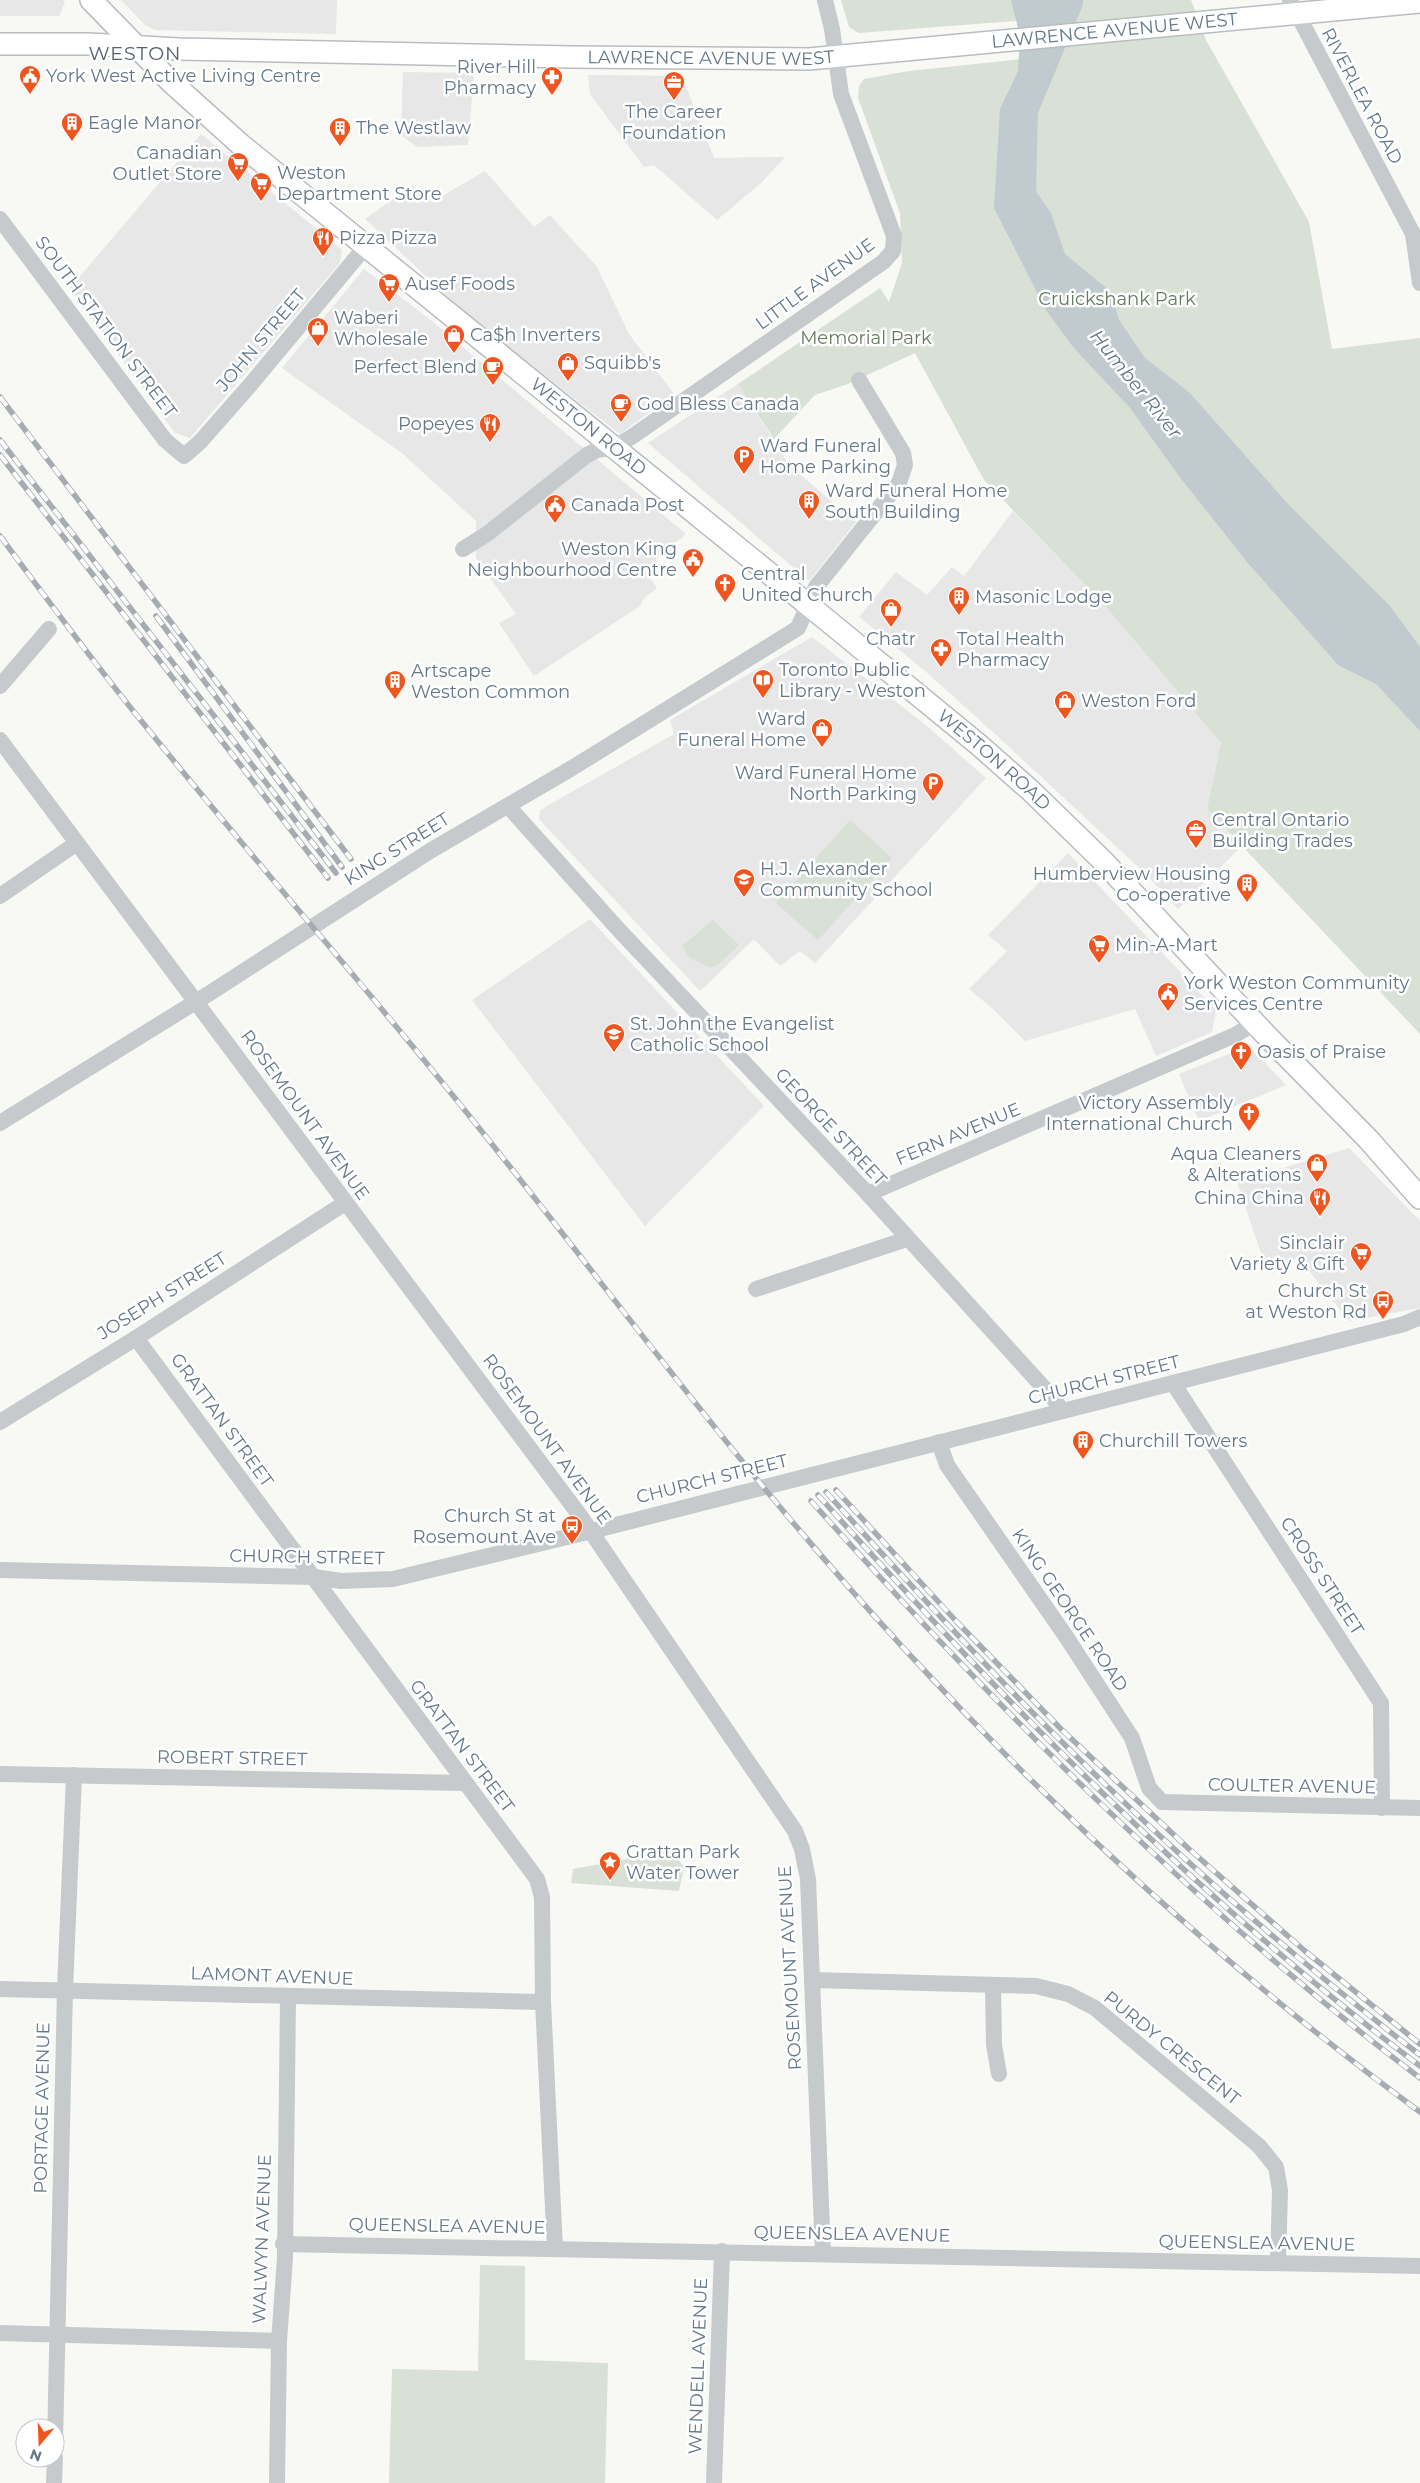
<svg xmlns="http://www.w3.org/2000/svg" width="1420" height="2483" font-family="Montserrat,sans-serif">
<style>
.built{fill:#e6e7e6}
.green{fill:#d9e0d6}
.water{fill:#c0cacf}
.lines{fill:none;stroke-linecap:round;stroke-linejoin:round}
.river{stroke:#c0cacf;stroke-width:28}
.major-casing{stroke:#b9bdc1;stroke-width:24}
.minor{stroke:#c6cacd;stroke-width:16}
.major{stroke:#fff;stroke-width:21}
.rail-casing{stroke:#a6acb2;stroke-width:5.5}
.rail{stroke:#fff;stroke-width:4;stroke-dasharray:11;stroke-linecap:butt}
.labels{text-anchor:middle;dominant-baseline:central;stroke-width:5;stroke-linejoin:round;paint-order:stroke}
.street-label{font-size:18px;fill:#657788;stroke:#fff}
.poi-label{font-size:18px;fill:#657788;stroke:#fff;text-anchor:start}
.park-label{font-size:18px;fill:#657a60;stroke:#fff}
.neighbourhood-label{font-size:19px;letter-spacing:1px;fill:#53616d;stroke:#fff}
.water-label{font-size:19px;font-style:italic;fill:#617983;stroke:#fff}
</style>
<rect width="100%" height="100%" fill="#f8f8f5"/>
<g class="built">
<path d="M 0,0 L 63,0 L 65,2 L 59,16 L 0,16 Z"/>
<path d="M 121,0 L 337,0 L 336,34 L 155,30 L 145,25 Z"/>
<path d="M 403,72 L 474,73 L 468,145 L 417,147 L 401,135 Z"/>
<path d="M 588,75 L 682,76 L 714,158 L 785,157 L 761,183 L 717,220 L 654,165 L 644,167 L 590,94 Z"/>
<path d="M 201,134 L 342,250 L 340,263 L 190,438 L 175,433 L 70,288 Z"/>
<path d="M 485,171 L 534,227 L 550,215 L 597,267 L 629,334 L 674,394 L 620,434 L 475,322 L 365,219 L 412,185 L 432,202 Z"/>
<path d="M 364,269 L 432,321 L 686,534 L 644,569 L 657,588 L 645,597 L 640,606 L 534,676 L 499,623 L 516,614 L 476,559 L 476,521 L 403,454 L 282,368 Z"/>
<path d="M 738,384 L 789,465 L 856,522 L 809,581 L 648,443 Z"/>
<path d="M 1013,511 L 1107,608 L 1221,743 L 1207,809 L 1241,847 L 1178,909 L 1146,874 L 994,733 L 924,670 L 859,617 L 896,572 L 927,595 L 952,567 L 964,576 Z"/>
<path d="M 812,637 L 921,721 L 986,778 L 815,963 L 800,951 L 780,966 L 754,939 L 700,991 L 539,819 L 540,810 L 674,734 L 670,720 Z"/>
<path d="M 1068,853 L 1216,1010 L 1212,1032 L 1156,1056 L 1135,1009 L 1025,1041 L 993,1009 L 969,989 L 1007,951 L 988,935 Z"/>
<path d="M 590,919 L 764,1106 L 645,1226 L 472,1000 Z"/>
<path d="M 1249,1046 L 1286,1085 L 1199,1121 L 1179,1074 Z"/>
<path d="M 1349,1148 L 1420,1221 L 1420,1308 L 1349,1321 L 1299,1258 L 1266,1268 L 1237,1182 Z"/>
</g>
<g class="green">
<path d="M 841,0 L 1191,0 L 1206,40 L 1309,222 L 1332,349 L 1420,338 L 1420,1034 L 1207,809 L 1221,743 L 1107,608 L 984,480 L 915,353 L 848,384 L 815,395 L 774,439 L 738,384 L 880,288 L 889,302 L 902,263 L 900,213 L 858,98 L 859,86 L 864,79 L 909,71 L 1062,55 L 1078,16 L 859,33 L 849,27 Z"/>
<path d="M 850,820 L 892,858 L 818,940 L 776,903 Z"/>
<path d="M 713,920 L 739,945 L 719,964 L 710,968 L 690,958 L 682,946 Z"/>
<path d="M 671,1851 L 684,1867 L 679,1891 L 571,1883 L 573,1869 Z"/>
<path d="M 480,2265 L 525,2266 L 525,2360 L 608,2363 L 605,2483 L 389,2483 L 392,2369 L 478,2371 Z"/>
</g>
<path class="water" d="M 1011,0 L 1083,0 L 1083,5 L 1020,156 L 1021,170 L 1051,213 L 1065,254 L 1111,292 L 1119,320 L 1145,358 L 1190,393 L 1286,502 L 1390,606 L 1420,647 L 1420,731 L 1376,684 L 1338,665 L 1247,562 L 1179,476 L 1130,408 L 1073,347 L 1046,310 L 994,208 L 1000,109 L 1018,71 L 1020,36 Z"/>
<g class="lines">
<path class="river" d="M 1024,110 L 1022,190 L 1025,209"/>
<g class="major-casing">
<g id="major">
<path id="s1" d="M 91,0 L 171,82 L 240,144 L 828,621 L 979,745 L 1030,790 L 1101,859 L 1266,1035 L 1368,1139 L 1420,1198"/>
<path id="s2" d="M 0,44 L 89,44 L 179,49 L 571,57 L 809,59 L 1420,2"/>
</g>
</g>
<g class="minor">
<path d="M 1290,0 L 1413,234 L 1420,283"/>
<path d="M 0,219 L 165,440 L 184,456 L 200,442 L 251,384 L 366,246"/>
<path d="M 463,549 L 487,534 L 587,455 L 597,450 L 615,447 L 633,436 L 883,262 L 893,251 L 894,236 L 841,94 L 832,29 L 825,0"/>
<path d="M 0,686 L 49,629"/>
<path d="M 0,740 L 581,1517 L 795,1831 L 802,1849 L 808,1879 L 823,2254"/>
<path d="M 508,806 L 619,930 L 868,1194 L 1054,1399 L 1062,1411"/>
<path d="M 0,896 L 77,843"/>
<path d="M 0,1123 L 210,993 L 430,851 L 572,768 L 798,628 L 816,587 L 899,483 L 905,465 L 903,453 L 859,380"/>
<path d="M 868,1194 L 1235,1035 L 1255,1023"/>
<path d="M 756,1289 L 907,1239"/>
<path d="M 136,1338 L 537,1879 L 542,1897 L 543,2002 L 555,2249"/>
<path d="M 1173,1383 L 1381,1703 L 1382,1808"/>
<path d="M 0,1422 L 136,1338 L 345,1203"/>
<path d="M 939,1442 L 947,1465 L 1065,1635 L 1132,1738 L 1149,1788 L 1162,1802 L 1420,1808"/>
<path d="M 0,1570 L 314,1577 L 341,1581 L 393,1579 L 608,1527 L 1404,1324 L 1420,1317"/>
<path d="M 0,1774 L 464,1783"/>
<path d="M 812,1980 L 1036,1986 L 1068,1994 L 1095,2008 L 1259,2146 L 1276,2167 L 1280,2190 L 1278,2263"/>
<path d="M 993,1985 L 994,2045 L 999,2074"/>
<path d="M 0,1989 L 543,2002"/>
<path d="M 283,2244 L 1420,2266"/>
<path d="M 0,2333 L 279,2341"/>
<path d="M 55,2443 L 65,1989 L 74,1775"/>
<path d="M 54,2483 L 55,2458"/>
<path d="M 277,2483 L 279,2341 L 285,2258 L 288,1997"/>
<path d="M 714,2483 L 722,2251"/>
</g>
<use href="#major" class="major"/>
<g class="rail-casing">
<g id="rail">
<path d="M 0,397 L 351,859"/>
<path d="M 0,440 L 336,873"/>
<path d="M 0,455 L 328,878"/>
<path d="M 0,536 C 47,599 93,662 143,723 C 250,856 364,984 471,1118 C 572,1243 667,1371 770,1495 C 960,1725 1180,1935 1420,2112"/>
<path d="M 156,616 L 342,867"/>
<path d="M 836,1490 L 956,1621 L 1061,1729 L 1189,1849 L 1305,1951 L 1420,2044"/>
<path d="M 826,1492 C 901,1575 976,1657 1055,1735 C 1169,1849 1292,1957 1420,2055"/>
<path d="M 818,1495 C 1002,1701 1199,1900 1420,2066"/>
<path d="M 811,1501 C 997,1709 1196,1909 1420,2078"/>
</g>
</g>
<use href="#rail" class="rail"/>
</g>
<defs>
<g id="civic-pin" transform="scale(1.125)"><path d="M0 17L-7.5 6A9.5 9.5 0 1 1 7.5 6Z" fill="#ef551e" stroke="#fff"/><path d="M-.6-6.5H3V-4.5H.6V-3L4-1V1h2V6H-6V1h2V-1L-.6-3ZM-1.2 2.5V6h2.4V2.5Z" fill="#fff"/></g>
<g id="pharmacy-pin" transform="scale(1.125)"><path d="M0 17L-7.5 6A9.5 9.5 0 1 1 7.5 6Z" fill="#ef551e" stroke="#fff"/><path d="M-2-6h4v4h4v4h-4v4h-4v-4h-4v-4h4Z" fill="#fff"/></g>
<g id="office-pin" transform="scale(1.125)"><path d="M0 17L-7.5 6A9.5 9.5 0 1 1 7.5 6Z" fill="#ef551e" stroke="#fff"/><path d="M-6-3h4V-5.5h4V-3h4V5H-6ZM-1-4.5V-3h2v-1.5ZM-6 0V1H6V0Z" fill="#fff"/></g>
<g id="building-pin" transform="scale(1.125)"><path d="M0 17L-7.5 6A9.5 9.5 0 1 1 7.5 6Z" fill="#ef551e" stroke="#fff"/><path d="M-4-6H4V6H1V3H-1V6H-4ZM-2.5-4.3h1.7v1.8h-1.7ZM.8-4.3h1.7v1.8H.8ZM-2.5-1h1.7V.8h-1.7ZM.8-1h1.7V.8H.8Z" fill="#fff"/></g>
<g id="supermarket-pin" transform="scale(1.125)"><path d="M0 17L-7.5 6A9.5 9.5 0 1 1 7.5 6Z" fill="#ef551e" stroke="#fff"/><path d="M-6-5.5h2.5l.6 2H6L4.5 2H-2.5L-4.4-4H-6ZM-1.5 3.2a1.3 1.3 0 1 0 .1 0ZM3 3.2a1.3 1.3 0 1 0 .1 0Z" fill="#fff"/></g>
<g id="restaurant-pin" transform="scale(1.125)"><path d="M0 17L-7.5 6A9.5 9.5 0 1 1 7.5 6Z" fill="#ef551e" stroke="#fff"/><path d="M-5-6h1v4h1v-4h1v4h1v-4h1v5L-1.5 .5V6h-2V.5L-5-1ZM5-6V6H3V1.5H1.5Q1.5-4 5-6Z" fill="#fff"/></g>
<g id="shop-pin" transform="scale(1.125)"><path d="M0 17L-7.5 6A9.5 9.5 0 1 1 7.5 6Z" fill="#ef551e" stroke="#fff"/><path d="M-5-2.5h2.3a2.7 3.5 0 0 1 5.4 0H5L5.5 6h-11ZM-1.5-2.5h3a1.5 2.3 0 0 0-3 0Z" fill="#fff"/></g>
<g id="cafe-pin" transform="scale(1.125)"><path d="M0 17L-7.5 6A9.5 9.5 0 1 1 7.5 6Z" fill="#ef551e" stroke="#fff"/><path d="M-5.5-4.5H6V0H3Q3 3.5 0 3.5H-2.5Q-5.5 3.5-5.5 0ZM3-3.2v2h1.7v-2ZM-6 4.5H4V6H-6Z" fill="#fff"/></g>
<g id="parking-pin" transform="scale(1.125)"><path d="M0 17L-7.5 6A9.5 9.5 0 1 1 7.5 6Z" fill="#ef551e" stroke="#fff"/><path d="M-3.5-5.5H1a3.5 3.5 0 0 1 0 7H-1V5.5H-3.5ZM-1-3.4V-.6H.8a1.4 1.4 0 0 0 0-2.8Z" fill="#fff"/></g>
<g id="church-pin" transform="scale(1.125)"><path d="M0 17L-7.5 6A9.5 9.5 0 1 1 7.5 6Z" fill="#ef551e" stroke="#fff"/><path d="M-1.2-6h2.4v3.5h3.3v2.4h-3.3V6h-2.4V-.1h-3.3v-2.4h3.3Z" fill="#fff"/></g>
<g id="library-pin" transform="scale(1.125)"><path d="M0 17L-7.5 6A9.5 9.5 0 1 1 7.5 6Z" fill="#ef551e" stroke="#fff"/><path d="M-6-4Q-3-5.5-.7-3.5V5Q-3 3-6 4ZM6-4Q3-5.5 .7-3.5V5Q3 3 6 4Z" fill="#fff"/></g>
<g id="school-pin" transform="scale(1.125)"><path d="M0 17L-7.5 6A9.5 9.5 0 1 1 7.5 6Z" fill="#ef551e" stroke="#fff"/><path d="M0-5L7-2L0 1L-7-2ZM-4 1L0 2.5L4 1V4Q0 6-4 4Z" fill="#fff"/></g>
<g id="bus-pin" transform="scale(1.125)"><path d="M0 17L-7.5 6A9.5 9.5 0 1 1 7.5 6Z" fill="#ef551e" stroke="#fff"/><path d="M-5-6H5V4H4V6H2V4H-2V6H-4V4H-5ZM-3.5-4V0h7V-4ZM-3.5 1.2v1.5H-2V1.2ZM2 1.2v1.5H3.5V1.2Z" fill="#fff"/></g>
<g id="sight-pin" transform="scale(1.125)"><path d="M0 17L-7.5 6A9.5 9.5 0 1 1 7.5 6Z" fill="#ef551e" stroke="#fff"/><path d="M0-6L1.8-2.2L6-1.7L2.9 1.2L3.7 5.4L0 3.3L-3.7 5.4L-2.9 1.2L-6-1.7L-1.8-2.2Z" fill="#fff"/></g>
</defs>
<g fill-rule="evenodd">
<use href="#civic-pin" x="30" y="76"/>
<use href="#pharmacy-pin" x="552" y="77"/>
<use href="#office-pin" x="674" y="82"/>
<use href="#building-pin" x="72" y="123"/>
<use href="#building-pin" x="340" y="128"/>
<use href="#supermarket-pin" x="238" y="163"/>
<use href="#supermarket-pin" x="261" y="183"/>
<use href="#restaurant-pin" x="323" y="238"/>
<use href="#supermarket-pin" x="389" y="284"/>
<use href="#shop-pin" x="318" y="328"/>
<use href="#shop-pin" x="454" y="335"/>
<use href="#shop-pin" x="568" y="363"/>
<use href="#cafe-pin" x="493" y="367"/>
<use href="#cafe-pin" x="621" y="404"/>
<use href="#restaurant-pin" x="490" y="424"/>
<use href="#parking-pin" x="744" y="456"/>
<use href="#building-pin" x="809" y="501"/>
<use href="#civic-pin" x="555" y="505"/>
<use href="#civic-pin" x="693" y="559"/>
<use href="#church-pin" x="725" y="584"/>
<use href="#building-pin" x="959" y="597"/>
<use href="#shop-pin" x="891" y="609"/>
<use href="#pharmacy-pin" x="941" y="649"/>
<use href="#library-pin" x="763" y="680"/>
<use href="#building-pin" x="395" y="681"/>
<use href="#shop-pin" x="1065" y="701"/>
<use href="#shop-pin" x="822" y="729"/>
<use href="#parking-pin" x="933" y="783"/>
<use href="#office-pin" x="1196" y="830"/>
<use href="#school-pin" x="744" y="879"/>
<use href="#building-pin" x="1247" y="884"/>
<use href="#supermarket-pin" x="1099" y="945"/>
<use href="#civic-pin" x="1168" y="993"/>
<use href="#school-pin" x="614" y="1034"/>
<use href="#church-pin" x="1241" y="1052"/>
<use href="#church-pin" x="1249" y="1113"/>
<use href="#shop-pin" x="1317" y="1164"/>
<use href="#restaurant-pin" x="1320" y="1198"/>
<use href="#supermarket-pin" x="1361" y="1253"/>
<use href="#bus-pin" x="1383" y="1301"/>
<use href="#building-pin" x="1083" y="1441"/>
<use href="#bus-pin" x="572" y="1526"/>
<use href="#sight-pin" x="610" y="1862"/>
</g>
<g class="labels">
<g class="street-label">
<text stroke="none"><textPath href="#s2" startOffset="1116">LAWRENCE AVENUE WEST</textPath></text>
<text stroke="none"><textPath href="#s2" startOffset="711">LAWRENCE AVENUE WEST</textPath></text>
<text transform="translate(1362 96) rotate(62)">RIVERLEA ROAD</text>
<text transform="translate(815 284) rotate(-36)">LITTLE AVENUE</text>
<text transform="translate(106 327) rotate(53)">SOUTH STATION STREET</text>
<text transform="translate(261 340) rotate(-50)">JOHN STREET</text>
<text stroke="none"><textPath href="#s1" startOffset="656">WESTON ROAD</textPath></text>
<text stroke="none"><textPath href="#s1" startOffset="1181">WESTON ROAD</textPath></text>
<text transform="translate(397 849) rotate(-32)">KING STREET</text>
<text transform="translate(305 1115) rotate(54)">ROSEMOUNT AVENUE</text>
<text transform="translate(831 1127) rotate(47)">GEORGE STREET</text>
<text transform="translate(958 1134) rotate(-23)">FERN AVENUE</text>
<text transform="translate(162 1296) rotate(-32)">JOSEPH STREET</text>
<text transform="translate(1104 1380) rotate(-14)">CHURCH STREET</text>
<text transform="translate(222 1420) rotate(54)">GRATTAN STREET</text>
<text transform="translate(547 1439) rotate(54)">ROSEMOUNT AVENUE</text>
<text transform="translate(712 1479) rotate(-14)">CHURCH STREET</text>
<text transform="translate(307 1557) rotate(1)">CHURCH STREET</text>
<text transform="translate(1322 1576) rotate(57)">CROSS STREET</text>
<text transform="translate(1070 1610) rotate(56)">KING GEORGE ROAD</text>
<text transform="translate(462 1746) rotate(53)">GRATTAN STREET</text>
<text transform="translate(232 1758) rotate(1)">ROBERT STREET</text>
<text transform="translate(1292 1786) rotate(1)">COULTER AVENUE</text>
<text transform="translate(790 1968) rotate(-93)">ROSEMOUNT AVENUE</text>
<text transform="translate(272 1976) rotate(2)">LAMONT AVENUE</text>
<text transform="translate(1172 2048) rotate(39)">PURDY CRESCENT</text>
<text transform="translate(42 2108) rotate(-89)">PORTAGE AVENUE</text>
<text transform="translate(447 2226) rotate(1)">QUEENSLEA AVENUE</text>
<text transform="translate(852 2234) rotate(1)">QUEENSLEA AVENUE</text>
<text transform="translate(262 2239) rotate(-88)">WALWYN AVENUE</text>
<text transform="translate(1257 2243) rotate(1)">QUEENSLEA AVENUE</text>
<text transform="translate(698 2366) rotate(-88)">WENDELL AVENUE</text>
</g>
<g class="poi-label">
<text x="536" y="67" text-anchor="end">River Hill<tspan x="536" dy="21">Pharmacy</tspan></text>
<text x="46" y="76">York West Active Living Centre</text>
<text x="674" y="112" text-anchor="middle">The Career<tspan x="674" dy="21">Foundation</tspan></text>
<text x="88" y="123">Eagle Manor</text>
<text x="356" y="128">The Westlaw</text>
<text x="222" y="153" text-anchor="end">Canadian<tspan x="222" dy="21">Outlet Store</tspan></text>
<text x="277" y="173">Weston<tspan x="277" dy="21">Department Store</tspan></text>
<text x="339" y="238">Pizza Pizza</text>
<text x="405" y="284">Ausef Foods</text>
<text x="334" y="318">Waberi<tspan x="334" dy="21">Wholesale</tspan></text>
<text x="470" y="335">Ca$h Inverters</text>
<text x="584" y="363">Squibb's</text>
<text x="477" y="367" text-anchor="end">Perfect Blend</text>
<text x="637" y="404">God Bless Canada</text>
<text x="474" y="424" text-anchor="end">Popeyes</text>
<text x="760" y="446">Ward Funeral<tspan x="760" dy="21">Home Parking</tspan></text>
<text x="825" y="491">Ward Funeral Home<tspan x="825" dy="21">South Building</tspan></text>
<text x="571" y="505">Canada Post</text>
<text x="677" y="549" text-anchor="end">Weston King<tspan x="677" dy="21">Neighbourhood Centre</tspan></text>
<text x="741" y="574">Central<tspan x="741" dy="21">United Church</tspan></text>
<text x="975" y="597">Masonic Lodge</text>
<text x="891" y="639" text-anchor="middle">Chatr</text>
<text x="957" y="639">Total Health<tspan x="957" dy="21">Pharmacy</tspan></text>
<text x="779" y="670">Toronto Public<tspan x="779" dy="21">Library - Weston</tspan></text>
<text x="411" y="671">Artscape<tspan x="411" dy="21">Weston Common</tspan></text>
<text x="1081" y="701">Weston Ford</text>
<text x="806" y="719" text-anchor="end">Ward<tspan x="806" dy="21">Funeral Home</tspan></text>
<text x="917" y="773" text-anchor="end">Ward Funeral Home<tspan x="917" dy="21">North Parking</tspan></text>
<text x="1212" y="820">Central Ontario<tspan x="1212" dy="21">Building Trades</tspan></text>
<text x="760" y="869">H.J. Alexander<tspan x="760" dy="21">Community School</tspan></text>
<text x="1231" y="874" text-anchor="end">Humberview Housing<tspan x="1231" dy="21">Co-operative</tspan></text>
<text x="1115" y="945">Min-A-Mart</text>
<text x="1184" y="983">York Weston Community<tspan x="1184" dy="21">Services Centre</tspan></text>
<text x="630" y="1024">St. John the Evangelist<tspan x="630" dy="21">Catholic School</tspan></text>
<text x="1257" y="1052">Oasis of Praise</text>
<text x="1233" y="1103" text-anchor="end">Victory Assembly<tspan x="1233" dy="21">International Church</tspan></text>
<text x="1301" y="1154" text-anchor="end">Aqua Cleaners<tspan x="1301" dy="21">&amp; Alterations</tspan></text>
<text x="1304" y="1198" text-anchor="end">China China</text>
<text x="1345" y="1243" text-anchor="end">Sinclair<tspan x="1345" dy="21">Variety &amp; Gift</tspan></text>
<text x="1367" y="1291" text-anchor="end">Church St<tspan x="1367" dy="21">at Weston Rd</tspan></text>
<text x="1099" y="1441">Churchill Towers</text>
<text x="556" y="1516" text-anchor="end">Church St at<tspan x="556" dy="21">Rosemount Ave</tspan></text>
<text x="626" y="1852">Grattan Park<tspan x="626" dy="21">Water Tower</tspan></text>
</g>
<g class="park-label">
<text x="1117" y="299">Cruickshank Park</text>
<text x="866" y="338">Memorial Park</text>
</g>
<g class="neighbourhood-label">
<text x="135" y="53">WESTON</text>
</g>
<g class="water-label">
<text transform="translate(1136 384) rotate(51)">Humber River</text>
</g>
</g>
<g transform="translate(40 2443) rotate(199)"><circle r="24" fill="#ffffff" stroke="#c1c9cf"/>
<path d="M0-4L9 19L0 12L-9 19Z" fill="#ef551e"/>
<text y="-8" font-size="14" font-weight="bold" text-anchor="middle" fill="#657788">N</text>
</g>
</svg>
